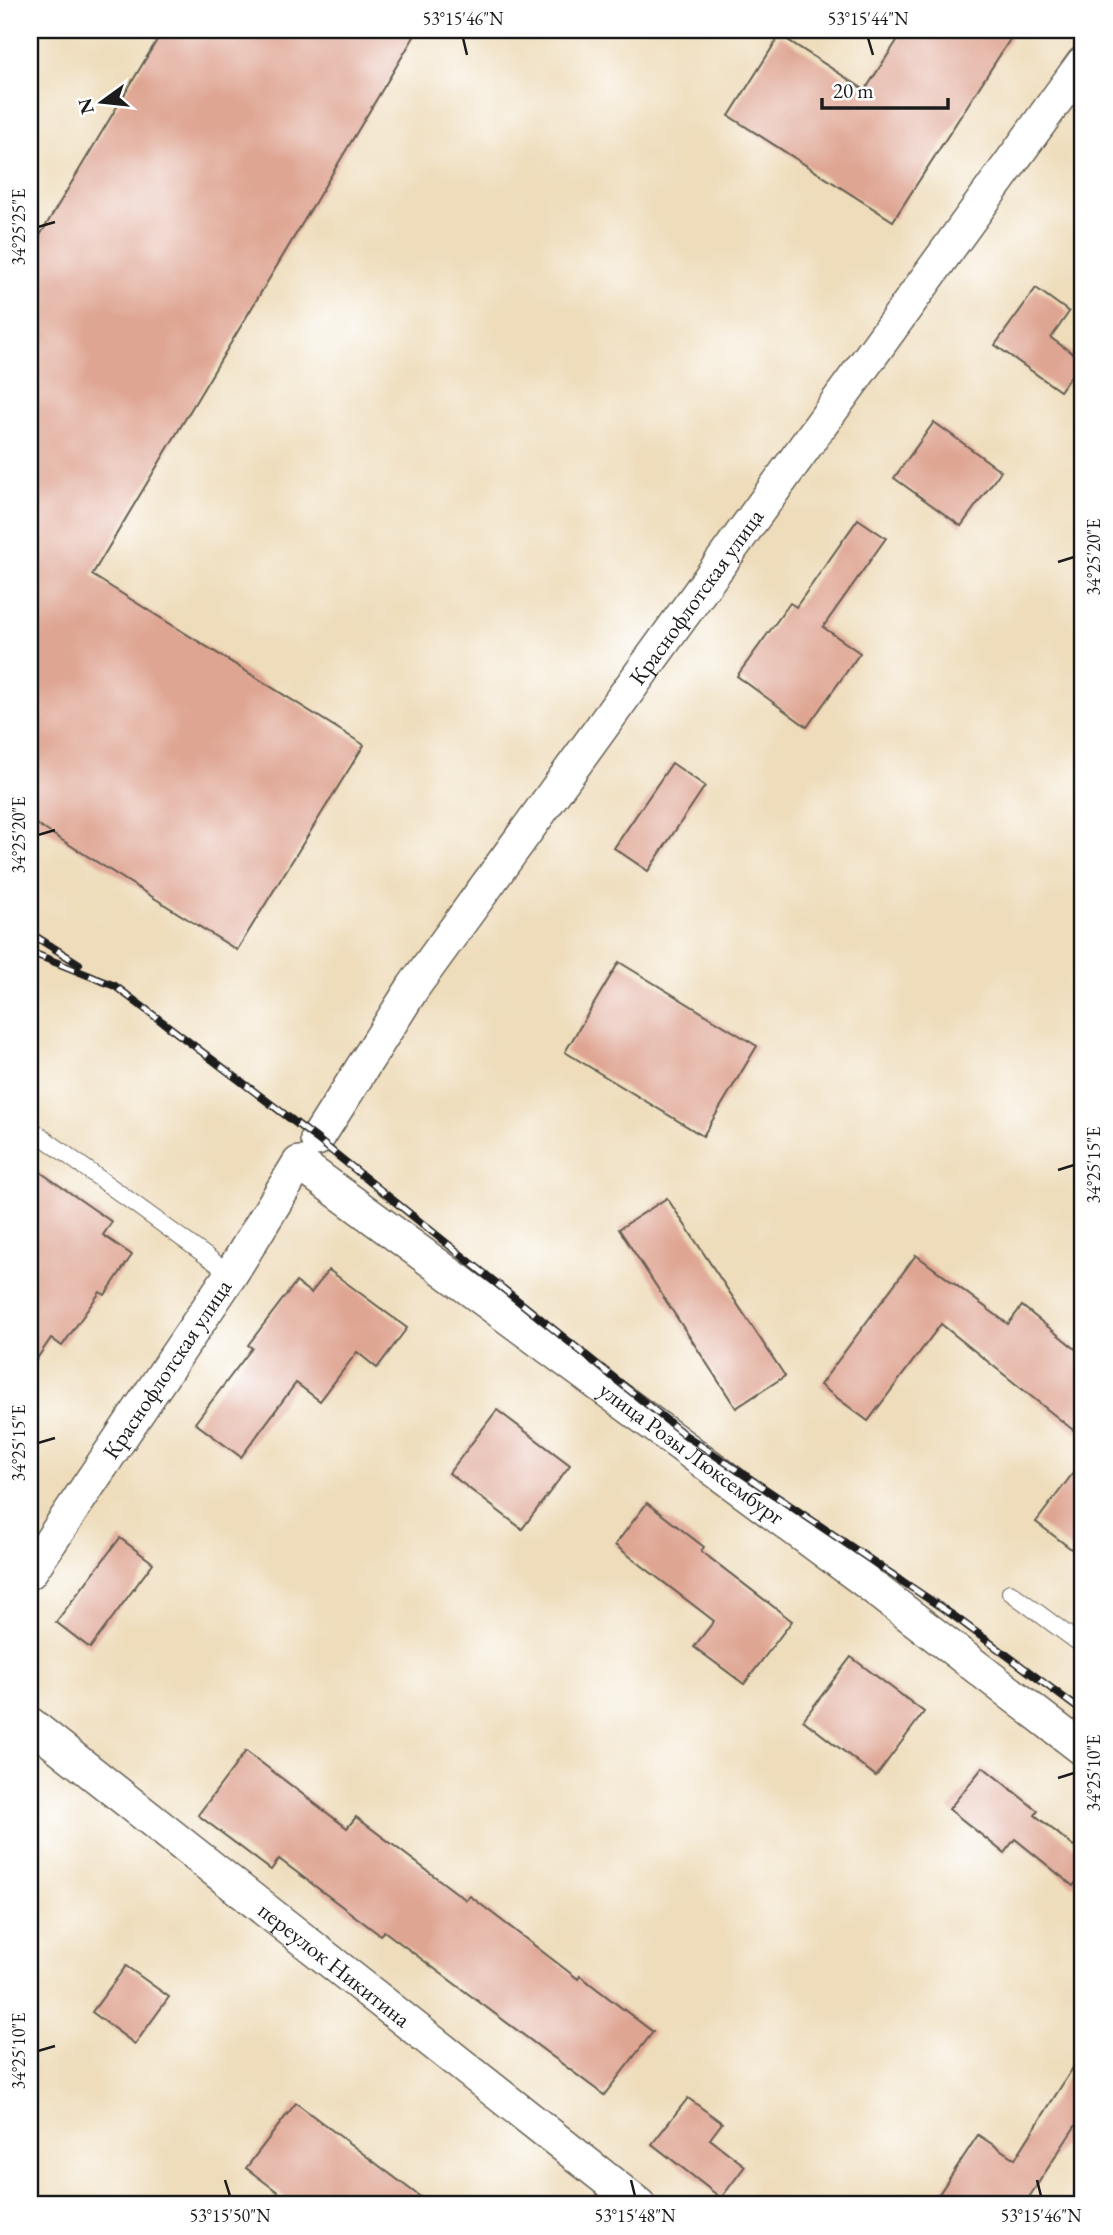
<svg xmlns="http://www.w3.org/2000/svg" width="1113" height="2235" font-family="'EB Garamond',serif">
<style>
.building{fill:#dfa593}
.lines{fill:none;stroke-linecap:round;stroke-linejoin:round}
.service-casing{stroke:#665f53;stroke-width:18}
.minor-casing{stroke:#665f53;stroke-width:36}
.service{stroke:#fff;stroke-width:16}
.minor{stroke:#fff;stroke-width:33}
.rail-casing{stroke:#1c1c1c;stroke-width:8}
.rail{stroke:#fff;stroke-width:5;stroke-dasharray:16;stroke-linecap:butt}
.ticks{fill:none;stroke:#1c1c1c;stroke-width:2.5}
.labels{text-anchor:middle;dominant-baseline:central;stroke-width:7;stroke-linejoin:round;paint-order:stroke}
.street-label{font-size:23px;fill:#1c1c1c;stroke:#fff}
.neatline{fill:none;stroke:#1c1c1c;stroke-width:2.5}
.ticks-label{font-size:18px;text-anchor:middle;fill:#1c1c1c}
</style>
<rect width="100%" height="100%" fill="#fff"/>
<filter id="ink" filterUnits="userSpaceOnUse"><feTurbulence type="fractalNoise" baseFrequency=".0143" numOctaves="2"/><feDisplacementMap in="SourceGraphic" scale="14" xChannelSelector="R" yChannelSelector="G"/><feConvolveMatrix kernelMatrix="1 2 1 2 8 2 1 2 1" color-interpolation-filters="sRGB"/></filter>
<filter id="wash" filterUnits="userSpaceOnUse"><feTurbulence type="fractalNoise" baseFrequency=".00686" numOctaves="4" result="noise"/><feDisplacementMap in="SourceGraphic" scale="28" xChannelSelector="R" yChannelSelector="G"/><feGaussianBlur stdDeviation="1.57" result="paint"/><feColorMatrix in="noise" values="0 0 0 0 0 0 0 0 0 0 0 0 0 0 0 0 0 1.4 0 .05"/><feComposite in="paint" operator="in"/></filter>
<g filter="url(#wash)">
<rect width="100%" height="100%" fill="#eedcba"/>
<g id="blocks">
<g class="building">
<path d="M 163,30 L 418,30 L 92,575 L 364,745 L 237,950 L 30,820 L 30,252 Z"/>
<path d="M 904,30 L 1016,30 L 893,221 L 729,116 L 780,35 L 865,90 Z"/>
<path d="M 1036,288 L 1069,312 L 1051,338 L 1082,360 L 1060,391 L 995,345 Z"/>
<path d="M 934,422 L 1001,471 L 961,526 L 894,478 Z"/>
<path d="M 858,519 L 886,538 L 823,627 L 860,653 L 807,727 L 737,676 L 790,603 L 796,607 Z"/>
<path d="M 672,763 L 705,786 L 648,871 L 614,848 Z"/>
<path d="M 619,962 L 757,1046 L 703,1136 L 565,1052 Z"/>
<path d="M 30,1165 L 112,1222 L 103,1235 L 132,1255 L 105,1295 L 100,1292 L 62,1346 L 51,1338 L 30,1369 Z"/>
<path d="M 667,1198 L 785,1376 L 736,1408 L 619,1229 Z"/>
<path d="M 916,1255 L 1008,1324 L 1022,1306 L 1083,1355 L 1083,1438 L 941,1324 L 868,1421 L 820,1385 Z"/>
<path d="M 329,1270 L 407,1328 L 377,1368 L 357,1352 L 320,1401 L 296,1383 L 241,1457 L 195,1423 L 252,1348 L 248,1345 L 296,1282 L 311,1293 Z"/>
<path d="M 497,1410 L 570,1465 L 522,1529 L 449,1473 Z"/>
<path d="M 1083,1460 L 1083,1558 L 1036,1522 Z"/>
<path d="M 647,1503 L 704,1547 L 701,1551 L 792,1621 L 744,1684 L 694,1647 L 714,1621 L 615,1545 Z"/>
<path d="M 120,1538 L 153,1563 L 90,1648 L 56,1622 Z"/>
<path d="M 851,1657 L 924,1712 L 876,1776 L 803,1720 Z"/>
<path d="M 246,1751 L 347,1828 L 356,1817 L 466,1900 L 470,1896 L 578,1979 L 580,1976 L 653,2032 L 604,2095 L 384,1931 L 380,1935 L 279,1859 L 271,1870 L 198,1815 Z"/>
<path d="M 983,1767 L 1038,1811 L 1035,1815 L 1083,1854 L 1083,1874 L 1073,1886 L 1015,1839 L 1004,1853 L 949,1809 Z"/>
<path d="M 126,1966 L 169,1997 L 135,2044 L 92,2012 Z"/>
<path d="M 1083,2052 L 1083,2114 L 1024,2205 L 957,2205 L 939,2194 L 978,2135 L 1015,2159 Z"/>
<path d="M 688,2098 L 722,2123 L 710,2139 L 745,2166 L 721,2198 L 652,2144 Z"/>
<path d="M 296,2103 L 431,2205 L 295,2205 L 246,2168 Z"/>
</g>
</g>
</g>
<g filter="url(#ink)">
<use href="#blocks" fill-opacity="0" stroke="#665f53" stroke-width="2"/>
<g class="lines">
<g class="service-casing">
<g id="service">
<path d="M 30,1128 L 231,1274"/>
<path d="M 1010,1592 L 1083,1646"/>
</g>
</g>
<g class="minor-casing">
<g id="minor">
<path id="s1" d="M 317,1139 L 414,986 L 1083,63"/>
<path id="s2" d="M 30,1572 L 231,1274 L 299,1163 L 861,1578 L 1083,1749"/>
<path id="s3" d="M 30,1724 L 639,2205"/>
</g>
</g>
<use href="#service" class="service"/>
<use href="#minor" class="minor"/>
<g class="rail-casing">
<g id="rail">
<path d="M 30,933 L 79,964"/>
<path d="M 30,952 L 115,986 L 317,1139 L 685,1435 L 954,1616 L 1083,1712"/>
</g>
</g>
<use href="#rail" class="rail"/>
</g>
</g>
<path class="ticks" d="M 463,38 L 467,55M 868,38 L 873,55M 38,227 L 55,222M 1058,562 L 1074,557M 38,835 L 55,830M 1058,1170 L 1074,1165M 38,1443 L 55,1438M 1058,1778 L 1074,1773M 38,2051 L 55,2046M 225,2180 L 230,2196M 631,2180 L 635,2196M 1037,2180 L 1041,2196"/>
<g class="labels">
<g class="street-label">
<text stroke="none"><textPath href="#s1" startOffset="662">Краснофлотская улица</textPath></text>
<text stroke="none"><textPath href="#s2" startOffset="245">Краснофлотская улица</textPath></text>
<text stroke="none"><textPath href="#s2" startOffset="978">улица Розы Люксембург</textPath></text>
<text stroke="none"><textPath href="#s3" startOffset="388">переулок Никитина</textPath></text>
</g>
</g>
<rect width="1113" height="2235" fill="none" stroke="#fff" stroke-width="77"/>
<g transform="translate(102 102) rotate(255)" stroke="#ffffff" stroke-width="5" paint-order="stroke">
<path d="M0-5L12 26L0 18L-12 26Z" fill="#1c1c1c"/>
<text y="-10" font-size="19" font-weight="bold" text-anchor="middle" fill="#1c1c1c">N</text>
</g>
<path d="M822 98v10h126v-10" fill="none" stroke="#1c1c1c" stroke-width="3.5"/>
<text x="833" y="98" font-size="21" fill="#1c1c1c" stroke="#ffffff" stroke-width="5" paint-order="stroke">20 m</text>
<rect x="38" y="38" width="1036" height="2158" class="neatline"/>
<g class="ticks-label">
<text x="463" y="25">53°15'46"N</text>
<text x="868" y="25">53°15'44"N</text>
<text transform="translate(19 227) rotate(-90)" y="6">34°25'25"E</text>
<text transform="translate(1094 557) rotate(-90)" y="6">34°25'20"E</text>
<text transform="translate(19 835) rotate(-90)" y="6">34°25'20"E</text>
<text transform="translate(1094 1165) rotate(-90)" y="6">34°25'15"E</text>
<text transform="translate(19 1443) rotate(-90)" y="6">34°25'15"E</text>
<text transform="translate(1094 1773) rotate(-90)" y="6">34°25'10"E</text>
<text transform="translate(19 2051) rotate(-90)" y="6">34°25'10"E</text>
<text x="230" y="2222">53°15'50"N</text>
<text x="635" y="2222">53°15'48"N</text>
<text x="1041" y="2222">53°15'46"N</text>
</g>
</svg>
